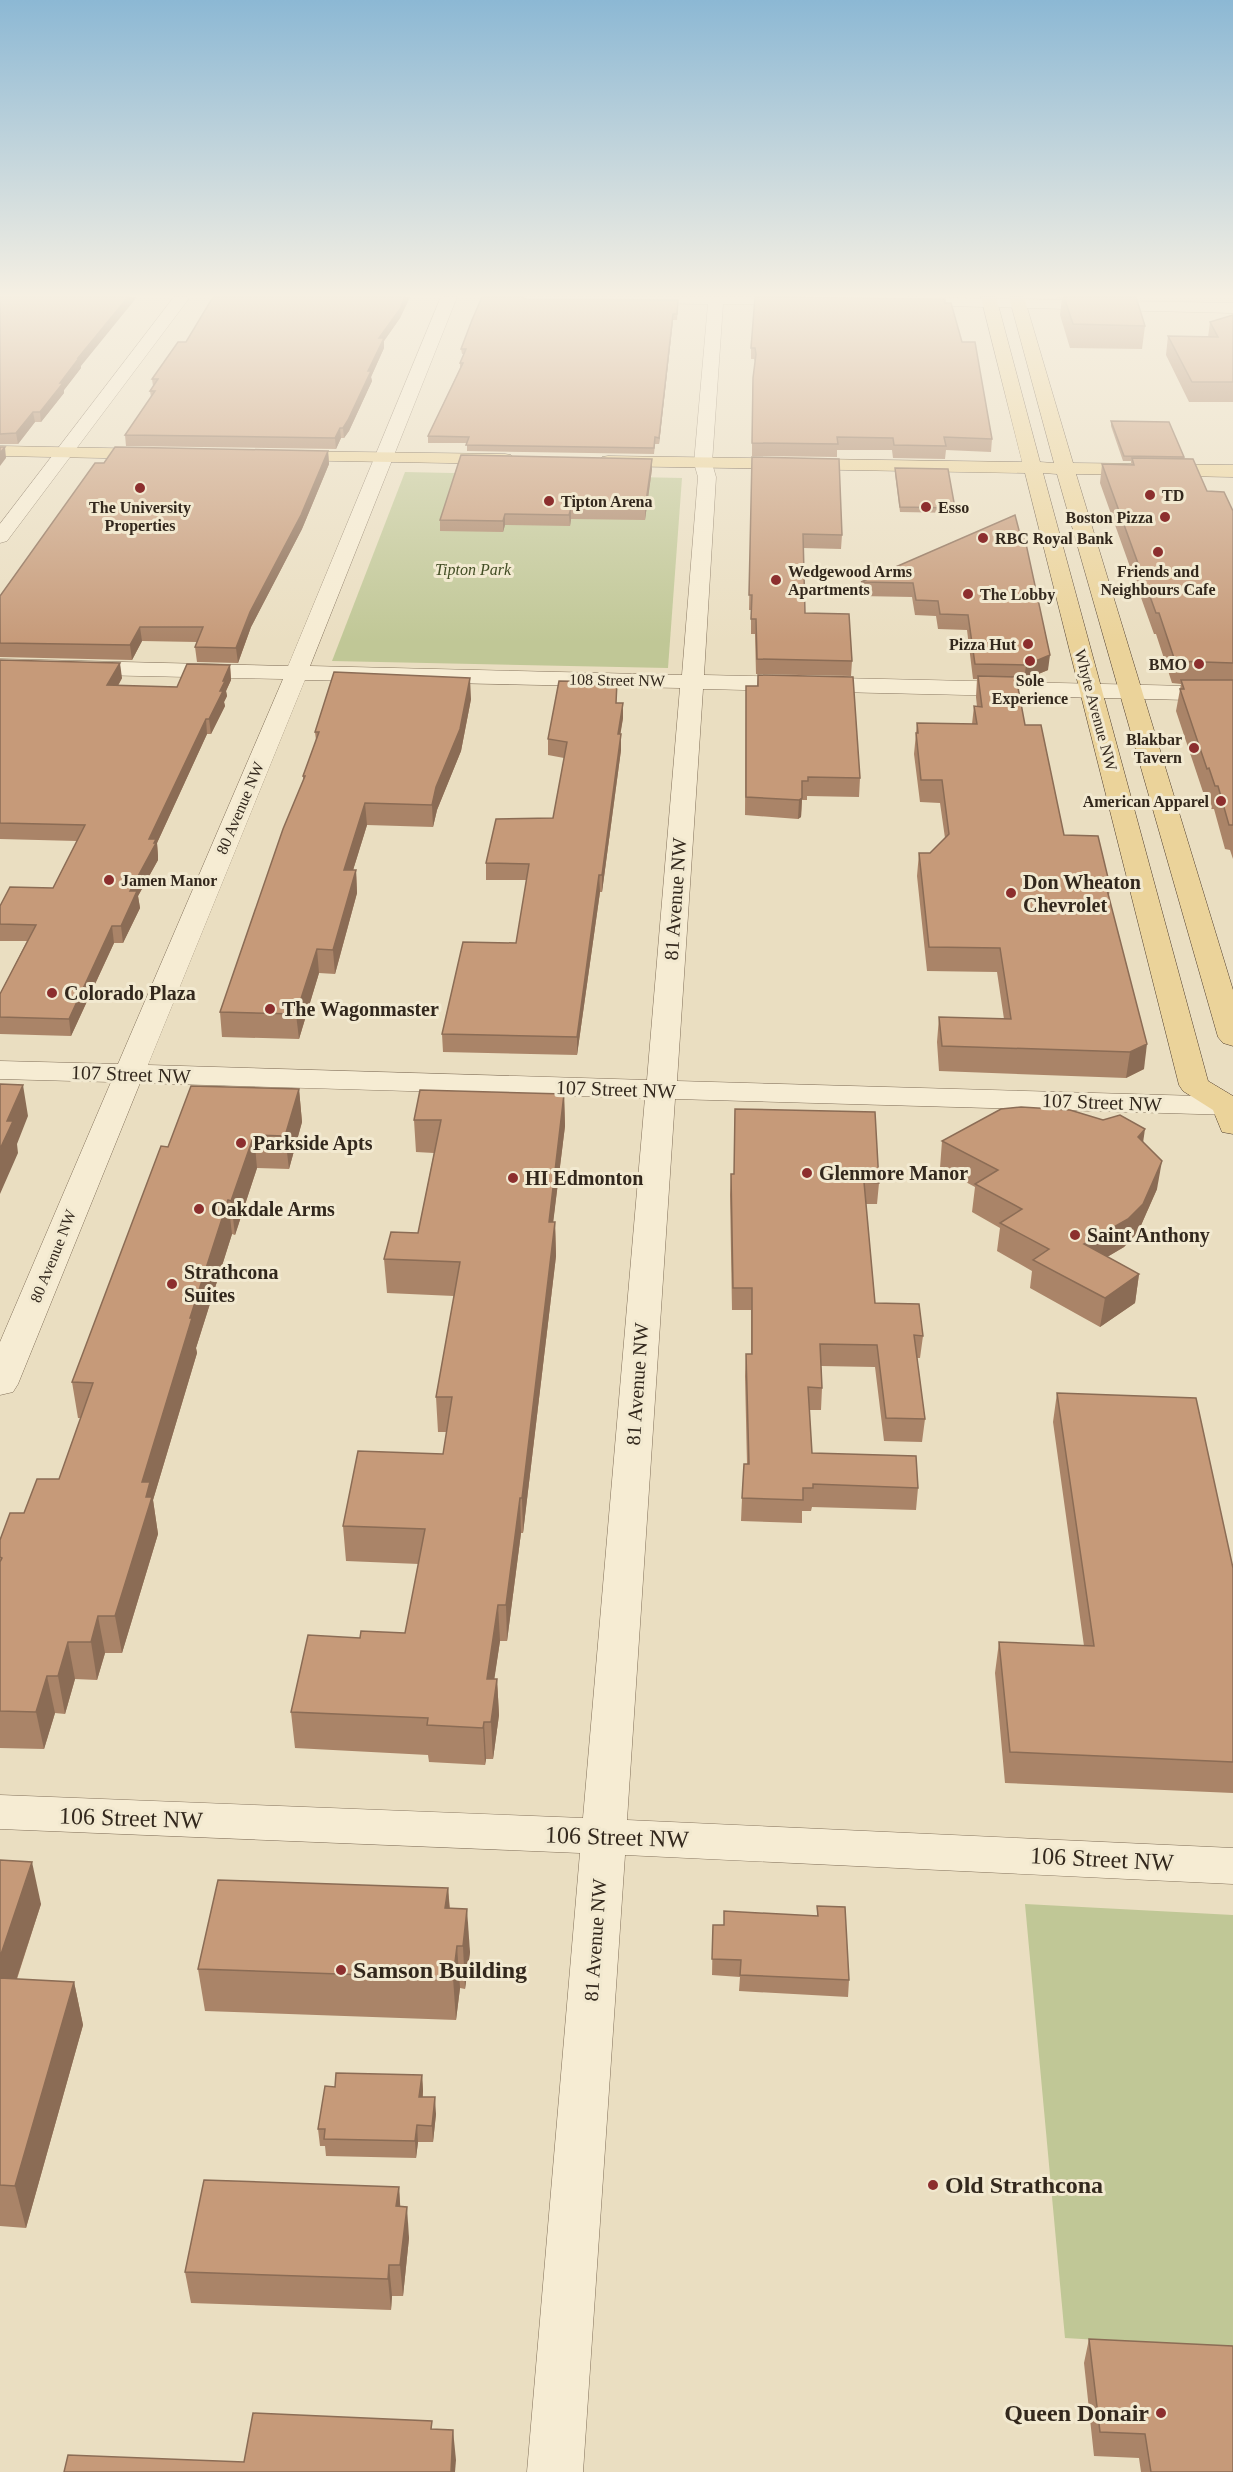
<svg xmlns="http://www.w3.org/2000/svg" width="1233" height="2472" font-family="'Times New Roman',serif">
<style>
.green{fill:#c0c796}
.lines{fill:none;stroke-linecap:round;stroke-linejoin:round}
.minor-casing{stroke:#82705a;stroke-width:1}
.major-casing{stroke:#503e2e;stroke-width:1}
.minor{fill:#f6ecd3;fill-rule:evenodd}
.major{fill:#ebd39a;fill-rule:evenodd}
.wall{fill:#aa8468}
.shaded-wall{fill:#8b6c55}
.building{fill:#c69a79;stroke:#8b6c55;stroke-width:1.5}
.poi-dot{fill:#8c2f2e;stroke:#f2e9d0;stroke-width:2}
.labels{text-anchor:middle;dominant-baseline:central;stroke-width:6;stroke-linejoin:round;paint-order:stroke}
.far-poi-label{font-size:16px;font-weight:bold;fill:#33281d;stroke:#f2e9d0;text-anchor:start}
.far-park-label{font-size:16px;font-style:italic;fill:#434e25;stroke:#f2e9d0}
.far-street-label{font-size:16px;fill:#33281d;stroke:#f2e9d0}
.poi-label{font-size:20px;font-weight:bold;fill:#33281d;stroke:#f2e9d0;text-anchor:start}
.street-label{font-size:20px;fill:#33281d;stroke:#f2e9d0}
.near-street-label{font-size:24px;fill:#33281d;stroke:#f2e9d0}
.near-poi-label{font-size:24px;font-weight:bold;fill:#33281d;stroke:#f2e9d0;text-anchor:start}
</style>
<rect width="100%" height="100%" fill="#eadec1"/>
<g class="green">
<path d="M 405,472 L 682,478 L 668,668 L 332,661 Z"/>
<path d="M 1025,1904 L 1233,1915 L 1233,2348 L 1065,2338 Z"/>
</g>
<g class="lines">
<g class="minor-casing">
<g id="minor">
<path d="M 174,297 L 190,297 L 7,541 L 0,543 L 0,524 Z"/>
<path d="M 441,297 L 457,297 L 310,666 L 682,675 L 698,477 L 694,463 L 708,304 L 526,302 L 518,297 L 800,297 L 807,301 L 804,304 L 723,304 L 712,463 L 716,477 L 704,675 L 1233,687 L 1233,701 L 703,689 L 677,1081 L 1233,1097 L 1233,1115 L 675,1099 L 627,1820 L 1233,1848 L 1233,1884 L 625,1855 L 583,2472 L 527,2472 L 580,1853 L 0,1829 L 0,1795 L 583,1818 L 645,1098 L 140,1083 L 18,1384 L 13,1392 L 0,1395 L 0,1342 L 111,1082 L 0,1079 L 0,1061 L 118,1064 L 283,679 L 0,673 L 0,659 L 288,666 ZM 305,680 L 680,688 L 647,1080 L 148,1065 Z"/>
<path d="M 908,297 L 1233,303 L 1233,313 L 903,305 L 900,302 Z"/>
</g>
</g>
<g class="major-casing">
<g id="major">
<path d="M 981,297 L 996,297 L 1040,462 L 1054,463 L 1009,297 L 1024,297 L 1073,463 L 1233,465 L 1233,477 L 1076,474 L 1233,990 L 1233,1046 L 1223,1043 L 1218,1037 L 1057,474 L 1043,473 L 1208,1081 L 1233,1096 L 1233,1134 L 1222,1132 L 1213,1110 L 1183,1091 L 1179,1085 L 1025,473 L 608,466 L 602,465 L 599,461 L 602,457 L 608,456 L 1022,462 Z"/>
<path d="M 0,446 L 154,449 L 160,450 L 163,454 L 160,458 L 154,459 L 0,456 Z"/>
<path d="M 284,451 L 505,454 L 511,455 L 514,459 L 511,463 L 505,464 L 278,460 L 275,456 L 278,452 Z"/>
</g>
</g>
<use href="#minor" class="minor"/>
<use href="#major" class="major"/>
</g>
<g class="wall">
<path d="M 0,297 L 81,366 L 81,368 L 64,390 L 64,393 L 41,422 L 35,422 L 18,444 L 0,444 Z"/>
<path d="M 410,297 L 400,318 L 384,341 L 384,348 L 371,377 L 372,381 L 349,431 L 344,438 L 341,438 L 336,449 L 126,446 L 125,435 L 151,397 L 150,391 L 153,386 L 152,379 L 186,342 Z"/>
<path d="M 1056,297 L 1136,297 L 1145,326 L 1142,349 L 1070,348 L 1060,315 L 1062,298 L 1057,298 Z"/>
<path d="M 526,299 L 678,306 L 677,320 L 673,320 L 659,444 L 655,444 L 654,454 L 467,451 L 467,443 L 428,443 L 428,436 L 460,368 L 460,363 L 464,354 L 462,354 L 461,349 Z"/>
<path d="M 945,303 L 962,342 L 992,439 L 991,452 L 946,450 L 945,459 L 893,458 L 892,450 L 837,450 L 837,457 L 752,456 L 752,390 L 755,362 L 754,359 L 751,359 L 751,348 Z"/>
<path d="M 1233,315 L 1233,402 L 1189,402 L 1166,355 L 1168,336 L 1208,337 L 1210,322 Z"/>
<path d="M 1111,421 L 1184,457 L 1184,459 L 1207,491 L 1233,511 L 1233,859 L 1230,850 L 1225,849 L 1214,809 L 1211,809 L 1205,792 L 1203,792 L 1176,711 L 1181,684 L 1172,683 L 1156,634 L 1154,634 L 1100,483 L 1102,464 L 1131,465 L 1131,461 L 1123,461 L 1111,426 Z"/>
<path d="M 328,451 L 329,464 L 302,529 L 251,627 L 238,663 L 197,662 L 195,647 L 197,642 L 142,641 L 132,660 L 0,657 L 0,596 L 104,463 Z"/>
<path d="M 752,457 L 842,535 L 841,549 L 803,548 L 805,613 L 852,661 L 851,676 L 756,674 L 755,634 L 751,634 L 751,610 L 749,610 Z"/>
<path d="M 652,459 L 652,469 L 645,520 L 571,519 L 570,526 L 505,525 L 503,532 L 440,531 L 440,520 Z"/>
<path d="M 895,468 L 955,508 L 955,513 L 900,512 L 895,473 Z"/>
<path d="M 1015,515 L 1048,670 L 1024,680 L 1016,680 L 1025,725 L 1064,835 L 1110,886 L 1109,896 L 1144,1069 L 1126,1078 L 939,1071 L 937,1042 L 939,1017 L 1004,1019 L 997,972 L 927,971 L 917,876 L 919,853 L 930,853 L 945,838 L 940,803 L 920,802 L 914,754 L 917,723 L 972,724 L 974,706 L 977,707 L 976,697 L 977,679 L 973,679 L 967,630 L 938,629 L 936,616 L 915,615 L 912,597 L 860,596 L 861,582 Z"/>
<path d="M 0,660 L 122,678 L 118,686 L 177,687 L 230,665 L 231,680 L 226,691 L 227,696 L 224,702 L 225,706 L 211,734 L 207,734 L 157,843 L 158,856 L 158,860 L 138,896 L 140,908 L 123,943 L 114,943 L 71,1036 L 0,1034 L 0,994 L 27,941 L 0,941 L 0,906 L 53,888 L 77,841 L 0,839 Z"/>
<path d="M 758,675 L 860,778 L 859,797 L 807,796 L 807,800 L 802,800 L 801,817 L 798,819 L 745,815 L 746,686 L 757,686 Z"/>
<path d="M 471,699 L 461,751 L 437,810 L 433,827 L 367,825 L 353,870 L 356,870 L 357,893 L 335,974 L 319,973 L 299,1039 L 222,1037 L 220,1012 L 303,781 L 303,776 L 316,740 L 315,732 Z"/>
<path d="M 617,703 L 623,718 L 620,734 L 621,734 L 621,750 L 602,892 L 600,892 L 577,1055 L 443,1052 L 442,1034 L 516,943 L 527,880 L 486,880 L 486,863 L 553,818 L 564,758 L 548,755 L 548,739 Z"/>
<path d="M 299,1089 L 302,1122 L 289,1169 L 257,1168 L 235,1235 L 232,1234 L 196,1348 L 197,1353 L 153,1500 L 158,1534 L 122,1653 L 105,1653 L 97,1680 L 75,1679 L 65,1714 L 55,1713 L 44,1749 L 0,1748 L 0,1540 L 24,1513 L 59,1479 L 81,1418 L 78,1418 L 72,1382 L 168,1147 Z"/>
<path d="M 564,1094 L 565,1126 L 553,1222 L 555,1222 L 556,1256 L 523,1533 L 521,1533 L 507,1641 L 500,1641 L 494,1679 L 497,1679 L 499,1715 L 493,1759 L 486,1759 L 485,1765 L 429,1762 L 428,1755 L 295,1748 L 291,1712 L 360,1638 L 405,1633 L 419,1564 L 346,1561 L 343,1526 L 443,1454 L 447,1432 L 438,1432 L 436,1397 L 454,1296 L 387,1293 L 384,1259 L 418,1233 L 434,1153 L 416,1152 L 414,1120 Z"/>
<path d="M 735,1109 L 879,1183 L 877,1204 L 866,1204 L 875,1303 L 923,1336 L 920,1358 L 917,1358 L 925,1419 L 922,1442 L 884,1441 L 875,1367 L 821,1366 L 822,1388 L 821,1410 L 809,1410 L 812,1453 L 918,1488 L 916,1510 L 812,1507 L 811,1511 L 802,1511 L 802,1523 L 741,1521 L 742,1498 L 747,1464 L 745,1376 L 746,1354 L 751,1354 L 751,1310 L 732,1310 L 730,1195 L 731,1174 L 734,1174 Z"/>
<path d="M 942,1141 L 1143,1142 L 1157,1189 L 1138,1232 L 1124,1247 L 1107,1257 L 1139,1274 L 1135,1303 L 1100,1327 L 1030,1288 L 1032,1271 L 997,1251 L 1000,1228 L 972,1212 L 975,1187 L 940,1168 Z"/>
<path d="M 1057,1393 L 1233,1568 L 1233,1793 L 1005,1783 L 995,1673 L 999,1642 L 1084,1646 L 1053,1422 Z"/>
<path d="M 0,1860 L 41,1904 L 17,1979 L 74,1982 L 83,2025 L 26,2228 L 0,2226 Z"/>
<path d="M 448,1888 L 450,1909 L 470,1952 L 465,1989 L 460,1988 L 456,2020 L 205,2011 L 198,1969 Z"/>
<path d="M 817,1906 L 849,1980 L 848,1997 L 739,1991 L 740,1977 L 712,1975 L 713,1925 L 723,1925 L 817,1916 Z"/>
<path d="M 422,2075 L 423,2091 L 423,2097 L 436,2114 L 433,2142 L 418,2142 L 416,2158 L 326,2156 L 325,2146 L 320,2146 L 318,2129 L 335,2087 Z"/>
<path d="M 399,2187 L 400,2206 L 409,2238 L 403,2296 L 392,2296 L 391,2310 L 191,2303 L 185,2272 Z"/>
<path d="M 1089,2339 L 1233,2472 L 1141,2472 L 1139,2458 L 1094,2456 L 1084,2363 Z"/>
</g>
<g class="shaded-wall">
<path d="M 128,297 L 137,297 L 81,366 L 81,368 L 64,390 L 64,393 L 41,422 L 40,412 L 78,358 Z"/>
<path d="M 405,297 L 410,297 L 400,318 L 384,341 L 384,348 L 371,377 L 372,381 L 349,431 L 344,438 L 343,428 L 368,371 L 379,338 Z"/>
<path d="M 673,314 L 673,320 L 659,444 L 659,438 Z"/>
<path d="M 33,412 L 35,422 L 18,444 L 16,433 Z"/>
<path d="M 340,428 L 341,438 L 336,449 L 335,438 Z"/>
<path d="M 5,447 L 6,458 L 0,466 L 0,453 Z"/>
<path d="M 328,451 L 329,464 L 302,529 L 251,627 L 238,663 L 236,648 L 250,612 Z"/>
<path d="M 652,459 L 652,469 L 645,520 L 645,509 Z"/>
<path d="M 571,508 L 571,519 L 570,526 L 569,515 Z"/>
<path d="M 505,514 L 505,525 L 503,532 L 503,521 Z"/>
<path d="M 140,627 L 142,641 L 132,660 L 130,645 Z"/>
<path d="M 1050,655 L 1048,670 L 1024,680 L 1026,665 Z"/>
<path d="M 120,663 L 122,678 L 109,701 L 107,685 Z"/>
<path d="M 230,665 L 231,680 L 226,691 L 227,696 L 224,702 L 225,706 L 211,734 L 209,719 L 220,691 L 223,681 Z"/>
<path d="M 470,678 L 471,699 L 461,751 L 437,810 L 433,827 L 432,805 L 436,787 Z"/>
<path d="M 623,703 L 623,718 L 618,749 L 618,734 Z"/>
<path d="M 206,719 L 207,734 L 157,843 L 158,856 L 158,860 L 138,896 L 140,908 L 123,943 L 121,926 L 130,891 L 149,839 Z"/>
<path d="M 621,734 L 621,750 L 602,892 L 602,875 Z"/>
<path d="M 802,798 L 801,817 L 798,819 L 799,800 Z"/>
<path d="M 365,803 L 367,825 L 346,893 L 344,870 Z"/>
<path d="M 356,870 L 357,893 L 335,974 L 333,950 Z"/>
<path d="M 599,875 L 600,892 L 577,1055 L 577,1037 Z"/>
<path d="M 112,926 L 114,943 L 71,1036 L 69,1019 Z"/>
<path d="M 317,949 L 319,973 L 299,1039 L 296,1014 Z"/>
<path d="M 1147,1044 L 1144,1069 L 1126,1078 L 1130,1052 Z"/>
<path d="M 23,1085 L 28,1116 L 17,1144 L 18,1153 L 0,1194 L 0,1149 L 7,1121 Z"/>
<path d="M 299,1089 L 302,1122 L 289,1169 L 285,1136 Z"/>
<path d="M 564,1094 L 565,1126 L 549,1256 L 549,1222 Z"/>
<path d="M 1145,1129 L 1141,1157 L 1138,1137 Z"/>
<path d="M 254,1135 L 257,1168 L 235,1235 L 231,1201 Z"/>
<path d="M 1162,1161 L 1157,1189 L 1138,1232 L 1124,1247 L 1080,1273 L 1084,1244 Z"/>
<path d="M 228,1200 L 232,1234 L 196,1348 L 197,1353 L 153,1500 L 158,1534 L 122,1653 L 115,1616 L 142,1482 L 190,1318 Z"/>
<path d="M 555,1222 L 556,1256 L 523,1533 L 522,1498 Z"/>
<path d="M 1139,1274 L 1135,1303 L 1100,1327 L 1105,1298 Z"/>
<path d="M 520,1498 L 521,1533 L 507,1641 L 506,1605 Z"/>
<path d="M 498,1605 L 500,1641 L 489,1715 L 487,1679 Z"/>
<path d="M 98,1616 L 105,1653 L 97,1680 L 91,1642 Z"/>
<path d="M 68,1642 L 75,1679 L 65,1714 L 58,1676 Z"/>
<path d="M 47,1676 L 55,1713 L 44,1749 L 36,1712 Z"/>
<path d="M 497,1679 L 499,1715 L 493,1759 L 491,1722 Z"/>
<path d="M 484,1722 L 486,1759 L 485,1765 L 483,1728 Z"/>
<path d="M 32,1862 L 41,1904 L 3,2020 L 0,2006 L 0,1957 Z"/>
<path d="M 448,1888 L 451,1930 L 445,1908 Z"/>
<path d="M 467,1909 L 470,1952 L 465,1989 L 463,1946 Z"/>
<path d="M 457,1946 L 460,1988 L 456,2020 L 453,1978 Z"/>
<path d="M 74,1982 L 83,2025 L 26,2228 L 15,2186 Z"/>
<path d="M 422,2075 L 423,2091 L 420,2114 L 419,2097 Z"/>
<path d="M 435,2097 L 436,2114 L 433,2142 L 432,2126 Z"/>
<path d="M 417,2125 L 418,2142 L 416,2158 L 415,2141 Z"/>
<path d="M 399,2187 L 401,2218 L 396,2206 Z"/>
<path d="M 407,2207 L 409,2238 L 403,2296 L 400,2265 Z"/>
<path d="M 389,2265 L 392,2296 L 391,2310 L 388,2279 Z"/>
<path d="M 453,2430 L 456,2460 L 455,2472 L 451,2472 Z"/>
</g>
<g class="building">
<path d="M 0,297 L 128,297 L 78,358 L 79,358 L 60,383 L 63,383 L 40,412 L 33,412 L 16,433 L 0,434 Z"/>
<path d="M 213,297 L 405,297 L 400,309 L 379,338 L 384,338 L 368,371 L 371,371 L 348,420 L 343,428 L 340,428 L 335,438 L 125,435 L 155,391 L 150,391 L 158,379 L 152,379 L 178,342 L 186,342 Z"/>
<path d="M 482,297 L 521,297 L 526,299 L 678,300 L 677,314 L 673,314 L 659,438 L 655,437 L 654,448 L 466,445 L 469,437 L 428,436 L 463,363 L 460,363 L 466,349 L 461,349 L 472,320 Z"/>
<path d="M 755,297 L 945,299 L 945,303 L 951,303 L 962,342 L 975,342 L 992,439 L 944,437 L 946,446 L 894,445 L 893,438 L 837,437 L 838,444 L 752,443 L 753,378 L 756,354 L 755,348 L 751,348 Z"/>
<path d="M 1064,297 L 1136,297 L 1145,326 L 1073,324 Z"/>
<path d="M 1233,315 L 1233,382 L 1192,382 L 1168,336 L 1218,337 L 1210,322 Z"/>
<path d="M 1111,421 L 1169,422 L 1184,457 L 1124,456 Z"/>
<path d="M 0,447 L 5,447 L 0,453 Z"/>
<path d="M 115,447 L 328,451 L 301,515 L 250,612 L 236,648 L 195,647 L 203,627 L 140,627 L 130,645 L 0,643 L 0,596 L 95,463 L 104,463 Z"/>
<path d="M 461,455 L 652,459 L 645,509 L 571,508 L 569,515 L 505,514 L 503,521 L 440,520 Z"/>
<path d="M 752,457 L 839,459 L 842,535 L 803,534 L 805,613 L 849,614 L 852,661 L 757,659 L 756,619 L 751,619 L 752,595 L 749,595 Z"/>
<path d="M 1132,458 L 1193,459 L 1207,491 L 1224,492 L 1233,511 L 1233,663 L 1175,661 L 1159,613 L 1156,613 L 1102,464 L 1134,465 Z"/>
<path d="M 895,468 L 948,469 L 955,508 L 900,507 Z"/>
<path d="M 1015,515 L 1021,538 L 1025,539 L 1050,655 L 1026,665 L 975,664 L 968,615 L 940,614 L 938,601 L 916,600 L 913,583 L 861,582 Z"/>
<path d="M 0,660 L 120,663 L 107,685 L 177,687 L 187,664 L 230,665 L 223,681 L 225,681 L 220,691 L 223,691 L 209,719 L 206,719 L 149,839 L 156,839 L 154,843 L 156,843 L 130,891 L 137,891 L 121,926 L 112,926 L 69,1019 L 0,1017 L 0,994 L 36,925 L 0,924 L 0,906 L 10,887 L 53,888 L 85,825 L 0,823 Z"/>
<path d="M 334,672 L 470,678 L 460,729 L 436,787 L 432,805 L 365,803 L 344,870 L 356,870 L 333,950 L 317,949 L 296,1014 L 220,1012 L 283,829 L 305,776 L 303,776 L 319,732 L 315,732 Z"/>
<path d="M 758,675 L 853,677 L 860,778 L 808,777 L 808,781 L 802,781 L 802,798 L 799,800 L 746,797 L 746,686 L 758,686 Z"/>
<path d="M 978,676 L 1016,677 L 1025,725 L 1041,725 L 1064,835 L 1098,836 L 1110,886 L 1106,886 L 1147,1044 L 1130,1052 L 942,1046 L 939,1017 L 1011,1019 L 1000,948 L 929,947 L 919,853 L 930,853 L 949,834 L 942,780 L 921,780 L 916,733 L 918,733 L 917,723 L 977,724 L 974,706 L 982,707 Z"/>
<path d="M 1181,680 L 1233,680 L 1233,825 L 1229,825 L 1218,786 L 1215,786 L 1209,768 L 1207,769 L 1180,689 L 1184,689 Z"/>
<path d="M 559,681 L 617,682 L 616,703 L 623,703 L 618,734 L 621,734 L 602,875 L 599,875 L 577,1037 L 442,1034 L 463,942 L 516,943 L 529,864 L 486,863 L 496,819 L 553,818 L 567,742 L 548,739 Z"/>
<path d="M 0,1084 L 23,1085 L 7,1121 L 13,1121 L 0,1149 Z"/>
<path d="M 191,1086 L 299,1089 L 285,1136 L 254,1135 L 231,1201 L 228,1200 L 190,1318 L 192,1318 L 142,1482 L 150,1482 L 146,1497 L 152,1497 L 115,1616 L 98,1616 L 91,1642 L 68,1642 L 58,1676 L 47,1676 L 36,1712 L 0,1711 L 0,1562 L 2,1558 L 0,1557 L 0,1540 L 10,1513 L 24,1513 L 37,1479 L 59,1479 L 93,1383 L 72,1382 L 161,1146 L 168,1147 Z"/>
<path d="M 420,1090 L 564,1094 L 549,1222 L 555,1222 L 522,1498 L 520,1498 L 506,1605 L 498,1605 L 487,1679 L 497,1679 L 491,1722 L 484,1722 L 483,1728 L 427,1725 L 428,1718 L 291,1712 L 308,1635 L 360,1638 L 361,1631 L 405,1633 L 425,1529 L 343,1526 L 358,1451 L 443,1454 L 452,1397 L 436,1397 L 460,1262 L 384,1259 L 391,1232 L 418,1233 L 441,1120 L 414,1120 Z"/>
<path d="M 1021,1107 L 1070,1110 L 1103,1120 L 1120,1115 L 1145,1129 L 1138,1137 L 1162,1161 L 1143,1204 L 1128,1219 L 1084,1244 L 1139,1274 L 1105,1298 L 1033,1260 L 1049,1249 L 1000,1223 L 1022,1209 L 975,1184 L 998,1170 L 942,1141 L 1001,1109 Z"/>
<path d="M 735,1109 L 875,1112 L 879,1183 L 864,1182 L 875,1303 L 919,1304 L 923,1336 L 914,1335 L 925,1419 L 886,1418 L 877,1345 L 820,1344 L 822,1388 L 808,1387 L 812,1453 L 916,1456 L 918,1488 L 813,1484 L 813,1488 L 803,1488 L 803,1500 L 742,1498 L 744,1464 L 749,1464 L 746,1354 L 752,1354 L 752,1288 L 733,1288 L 731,1174 L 734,1174 Z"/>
<path d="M 1057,1393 L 1196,1398 L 1233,1568 L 1233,1762 L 1010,1752 L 999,1642 L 1094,1646 Z"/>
<path d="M 0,1860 L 32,1862 L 0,1957 Z"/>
<path d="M 218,1880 L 448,1888 L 445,1908 L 467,1909 L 463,1946 L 457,1946 L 453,1978 L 198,1969 Z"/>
<path d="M 817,1906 L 845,1907 L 849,1980 L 740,1975 L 741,1960 L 712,1959 L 713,1925 L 724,1925 L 724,1911 L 818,1916 Z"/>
<path d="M 0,1978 L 74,1982 L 15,2186 L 0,2185 Z"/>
<path d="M 336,2073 L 422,2075 L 419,2097 L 435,2097 L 432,2126 L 417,2125 L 415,2141 L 324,2139 L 325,2129 L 318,2129 L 325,2086 L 335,2087 Z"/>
<path d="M 204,2180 L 399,2187 L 396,2206 L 407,2207 L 400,2265 L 389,2265 L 388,2279 L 185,2272 Z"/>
<path d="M 1089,2339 L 1233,2346 L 1233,2472 L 1151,2472 L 1145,2434 L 1100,2432 Z"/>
<path d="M 253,2413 L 432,2421 L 431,2429 L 453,2430 L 451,2472 L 64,2472 L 68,2455 L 244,2462 Z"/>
</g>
<linearGradient id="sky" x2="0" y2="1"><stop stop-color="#8cb8d4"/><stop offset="0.46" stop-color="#f6f0e3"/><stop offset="1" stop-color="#f6f0e3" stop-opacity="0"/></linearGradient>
<rect width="1233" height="643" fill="url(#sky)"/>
<g class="poi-dot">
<circle cx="140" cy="488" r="6"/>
<circle cx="1150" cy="495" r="6"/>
<circle cx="549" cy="501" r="6"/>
<circle cx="926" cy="507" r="6"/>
<circle cx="1165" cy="517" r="6"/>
<circle cx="983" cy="538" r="6"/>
<circle cx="1158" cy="552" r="6"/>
<circle cx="776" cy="580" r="6"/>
<circle cx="968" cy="594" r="6"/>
<circle cx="1028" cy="644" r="6"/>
<circle cx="1030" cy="661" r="6"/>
<circle cx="1199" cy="664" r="6"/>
<circle cx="1194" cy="748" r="6"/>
<circle cx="1221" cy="801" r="6"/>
<circle cx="109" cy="880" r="6"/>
<circle cx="1011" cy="893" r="6"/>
<circle cx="52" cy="993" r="6"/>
<circle cx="270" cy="1009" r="6"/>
<circle cx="241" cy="1143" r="6"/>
<circle cx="807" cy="1173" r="6"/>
<circle cx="513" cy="1178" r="6"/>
<circle cx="199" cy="1209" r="6"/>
<circle cx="1075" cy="1235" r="6"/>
<circle cx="172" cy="1284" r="6"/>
<circle cx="341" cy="1970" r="6"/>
<circle cx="933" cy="2185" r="6"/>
<circle cx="1161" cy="2413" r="6"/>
</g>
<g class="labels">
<g class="far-poi-label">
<text x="1162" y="495">TD</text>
<text x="561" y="501">Tipton Arena</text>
<text x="140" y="507" text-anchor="middle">The University<tspan x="140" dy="18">Properties</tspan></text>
<text x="938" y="507">Esso</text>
<text x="1153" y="517" text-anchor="end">Boston Pizza</text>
<text x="995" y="538">RBC Royal Bank</text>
<text x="788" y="571">Wedgewood Arms<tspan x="788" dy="18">Apartments</tspan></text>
<text x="1158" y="571" text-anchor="middle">Friends and<tspan x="1158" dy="18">Neighbours Cafe</tspan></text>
<text x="980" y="594">The Lobby</text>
<text x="1016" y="644" text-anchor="end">Pizza Hut</text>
<text x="1187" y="664" text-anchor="end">BMO</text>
<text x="1030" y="680" text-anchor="middle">Sole<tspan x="1030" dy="18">Experience</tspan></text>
<text x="1182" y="739" text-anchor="end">Blakbar<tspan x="1182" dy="18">Tavern</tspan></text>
<text x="1209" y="801" text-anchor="end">American Apparel</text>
<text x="121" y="880">Jamen Manor</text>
</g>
<g class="far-park-label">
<text x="473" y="569">Tipton Park</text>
</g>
<g class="far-street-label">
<text transform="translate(617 680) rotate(1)">108 Street NW</text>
<text transform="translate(1096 710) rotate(75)">Whyte Avenue NW</text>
<text transform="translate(240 808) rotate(-67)">80 Avenue NW</text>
<text transform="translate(53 1256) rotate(-68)">80 Avenue NW</text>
</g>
<g class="poi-label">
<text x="1023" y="882">Don Wheaton<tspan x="1023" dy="23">Chevrolet</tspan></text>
<text x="64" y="993">Colorado Plaza</text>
<text x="282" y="1009">The Wagonmaster</text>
<text x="253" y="1143">Parkside Apts</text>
<text x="819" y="1173">Glenmore Manor</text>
<text x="525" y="1178">HI Edmonton</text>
<text x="211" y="1209">Oakdale Arms</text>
<text x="1087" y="1235">Saint Anthony</text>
<text x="184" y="1272">Strathcona<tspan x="184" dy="23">Suites</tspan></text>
</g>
<g class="street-label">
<text transform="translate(675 899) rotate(-86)">81 Avenue NW</text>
<text transform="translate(131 1074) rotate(2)">107 Street NW</text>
<text transform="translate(616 1089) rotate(2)">107 Street NW</text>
<text transform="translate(1102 1102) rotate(2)">107 Street NW</text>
<text transform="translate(637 1384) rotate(-86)">81 Avenue NW</text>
<text transform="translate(595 1940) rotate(-86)">81 Avenue NW</text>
</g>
<g class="near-street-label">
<text transform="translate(131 1818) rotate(2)">106 Street NW</text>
<text transform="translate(617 1837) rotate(2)">106 Street NW</text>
<text transform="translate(1102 1859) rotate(3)">106 Street NW</text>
</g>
<g class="near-poi-label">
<text x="353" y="1970">Samson Building</text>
<text x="945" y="2185">Old Strathcona</text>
<text x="1149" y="2413" text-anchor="end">Queen Donair</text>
</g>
</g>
</svg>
